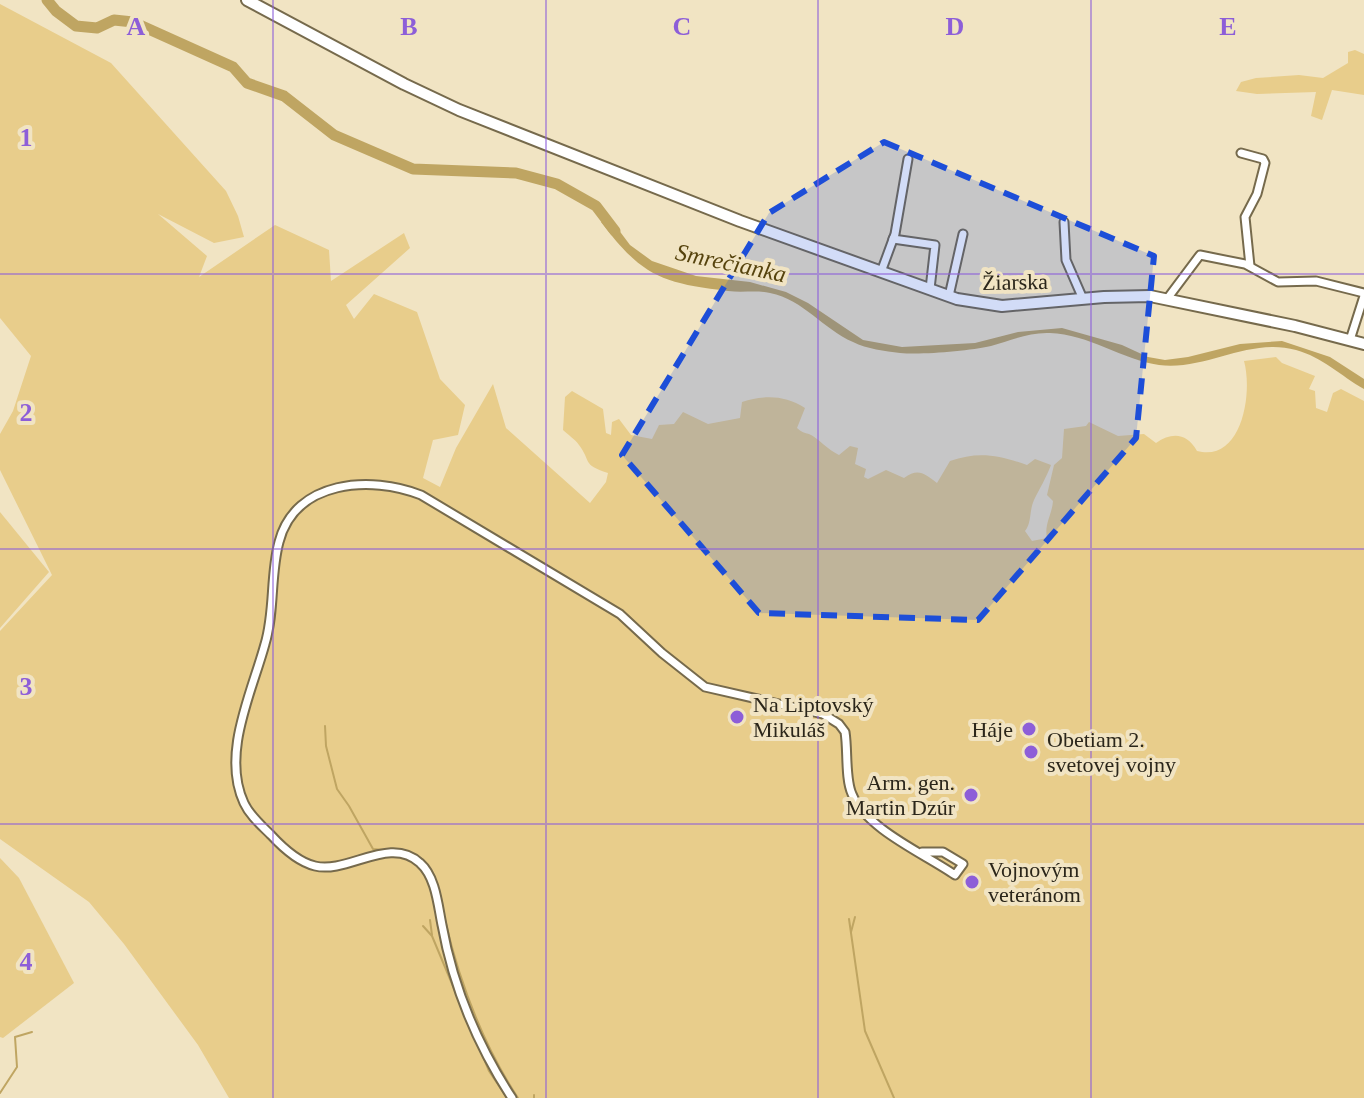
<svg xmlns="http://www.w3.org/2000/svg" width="1364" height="1098" font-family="'Times New Roman',serif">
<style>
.green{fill:#e8cd8b}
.water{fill:#bfa562}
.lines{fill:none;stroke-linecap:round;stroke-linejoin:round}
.stream{stroke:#bfa562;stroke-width:2}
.river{stroke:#bfa562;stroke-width:11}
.street-casing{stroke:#766a4c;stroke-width:11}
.secondary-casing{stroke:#766a4c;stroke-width:14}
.street{stroke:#fff;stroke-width:7}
.secondary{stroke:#fff;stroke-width:10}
.marked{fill:#1d4ed8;fill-opacity:0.2;stroke:#1d4ed8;stroke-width:6;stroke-dasharray:16 10;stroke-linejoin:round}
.grid{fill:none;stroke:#8d5ed8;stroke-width:2;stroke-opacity:0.55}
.poi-dot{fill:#8d5ed8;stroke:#f1e4c3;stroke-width:3}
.labels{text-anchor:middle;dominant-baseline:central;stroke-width:8;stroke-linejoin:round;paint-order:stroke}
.street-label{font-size:22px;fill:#2b261a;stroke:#f1e4c3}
.poi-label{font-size:22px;fill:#2b261a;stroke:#f1e4c3;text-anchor:start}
.water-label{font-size:24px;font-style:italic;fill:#56430d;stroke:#f1e4c3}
.grid-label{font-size:26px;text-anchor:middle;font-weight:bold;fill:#8d5ed8;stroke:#f1e4c3;stroke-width:8;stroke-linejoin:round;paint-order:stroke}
</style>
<rect width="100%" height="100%" fill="#f1e4c3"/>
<g class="green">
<path d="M 0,4 L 111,63 L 226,191 L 238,216 L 244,237 L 214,243 L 158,214 L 207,256 L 199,277 L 275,225 L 329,250 L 331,281 L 404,233 L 410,248 L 346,305 L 354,319 L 374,294 L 417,312 L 440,379 L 465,405 L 458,435 L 433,440 L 423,478 L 440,487 L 456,448 L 493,384 L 506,428 L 590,503 L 606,482 L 608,473 C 581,464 592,462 579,445 C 575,439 568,435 563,430 L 565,397 L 572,391 L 603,409 L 606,433 L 611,435 L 612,422 L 619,419 L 631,435 L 652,439 L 659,425 L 674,424 L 683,412 L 708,424 L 740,418 L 742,402 C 765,395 784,395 805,408 L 797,428 C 801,432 805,433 809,434 C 818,438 828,450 839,455 L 850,446 L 858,448 L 855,464 L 866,469 L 864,477 L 868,479 L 886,470 L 904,478 C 918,468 924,473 937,483 L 950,461 C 978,451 999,455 1027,465 L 1035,459 L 1051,465 C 1046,478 1040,488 1034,500 C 1029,511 1032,522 1025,531 L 1032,541 L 1047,538 C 1044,524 1052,515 1053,501 L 1047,495 L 1054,465 L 1062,458 L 1064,429 L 1086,426 L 1089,422 L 1118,436 L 1144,434 L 1156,443 C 1172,432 1187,433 1197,451 C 1242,463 1253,393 1244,361 L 1276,357 L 1282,363 L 1315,376 L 1309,389 L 1315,391 L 1316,408 L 1327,412 L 1333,393 L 1341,389 L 1364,401 L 1364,1098 L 229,1098 L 198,1045 L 124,944 L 89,902 L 0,839 L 0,631 L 52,575 L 0,470 L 0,434 L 13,411 L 31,356 L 0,318 Z"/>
<path d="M 1355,50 L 1364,54 L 1364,95 L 1332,90 L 1322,120 L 1311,116 L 1316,92 L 1257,94 L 1236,91 L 1241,82 L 1256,78 L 1299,75 L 1323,78 L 1348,63 L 1348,52 Z"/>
<path d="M 0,512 L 49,572 L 0,628 Z"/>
<path d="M 0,858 L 19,878 L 74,983 L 3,1038 L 0,1037 Z"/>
</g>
<path class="water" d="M 609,217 L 630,245 L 652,261 L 696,276 L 750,282 L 786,292 L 808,303 L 863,340 L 902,347 L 975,343 L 1018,332 L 1062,328 L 1122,345 L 1148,357 L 1165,360 L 1188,357 L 1240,344 L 1282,341 L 1330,357 L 1364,379 L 1364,389 C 1341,376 1322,357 1296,350 C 1249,337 1206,371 1159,365 C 1123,360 1088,334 1050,333 C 1029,332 1010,341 991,346 C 968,351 923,355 900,353 C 885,351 867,349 853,342 C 823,329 804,300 770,293 C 757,290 742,293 728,291 C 661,283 642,276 601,222 Z"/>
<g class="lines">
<g class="stream">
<path d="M 325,726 L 326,746 L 337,789 L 349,806 L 373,849 L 384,850"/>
<path d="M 410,853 L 423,860 L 435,879"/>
<path d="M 849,919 L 865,1031 L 894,1098"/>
<path d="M 430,920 L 432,935"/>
<path d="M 445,920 C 460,984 482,1043 518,1098"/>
<path d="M 423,926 L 432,936 L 460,1003"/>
<path d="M 851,932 L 855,917"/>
<path d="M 477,1042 L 489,1071 L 507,1098"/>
<path d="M 0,1093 L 17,1067 L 15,1037 L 32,1032"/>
<path d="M 534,1095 L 534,1098"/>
</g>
<path class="river" d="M 47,0 L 56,11 L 76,26 L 97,28 L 114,20 L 133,22 L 233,67 L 247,83 L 284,96 L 334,135 L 413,169 L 516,173 L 557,184 L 596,206 L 615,231"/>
<g class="street-casing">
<g id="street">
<path d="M 1241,153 L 1263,159 L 1265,163 L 1257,194 L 1245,217 L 1250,266"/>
<path d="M 1064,222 L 1066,260 L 1083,299"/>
<path d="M 893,239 L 935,245 L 930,289"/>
<path d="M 881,272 L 895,234 L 908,159"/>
<path d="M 949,296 L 963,234"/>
<path d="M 1167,299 L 1200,255 L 1245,264 L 1278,282 L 1316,281 L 1364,293"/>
<path d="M 1350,340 L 1364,296"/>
<path d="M 512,1098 C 478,1046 453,986 442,925 C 438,906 436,877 420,863 C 390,835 348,874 315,866 C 298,862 283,848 271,835 C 261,825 250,816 244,803 C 221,754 252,692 265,644 C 275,611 270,575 279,542 C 295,480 371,475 421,495 L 620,614 L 662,653 L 705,687 L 823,714 L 839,724 L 845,732 C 848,750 845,779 852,794 C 866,829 925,854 955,875 L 963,864 L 943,852 L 922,852"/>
</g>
</g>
<g class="secondary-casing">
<path id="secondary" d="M 247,0 L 404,84 L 459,110 L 740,221 L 957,299 L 1002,306 L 1104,297 L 1150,296 L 1295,326 L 1364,344"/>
</g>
<use href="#street" class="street"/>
<use href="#secondary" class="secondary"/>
</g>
<path class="marked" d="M 884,142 L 1154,256 L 1136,438 L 978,620 L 759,613 L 622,455 L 769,213 Z"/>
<path class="grid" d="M 273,0 L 273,1098M 546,0 L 546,1098M 818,0 L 818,1098M 1091,0 L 1091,1098M 0,274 L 1364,274M 0,549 L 1364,549M 0,824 L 1364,824"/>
<g class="poi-dot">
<circle cx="737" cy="717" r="8"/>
<circle cx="1029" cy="729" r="8"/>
<circle cx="1031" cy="752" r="8"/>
<circle cx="971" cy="795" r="8"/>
<circle cx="972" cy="882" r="8"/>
</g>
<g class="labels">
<g class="street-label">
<text transform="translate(1015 282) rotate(-1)">Žiarska</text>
</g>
<g class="poi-label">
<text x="753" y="704">Na Liptovský<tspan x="753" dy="25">Mikuláš</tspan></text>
<text x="1013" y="729" text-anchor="end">Háje</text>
<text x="1047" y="739">Obetiam 2.<tspan x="1047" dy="25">svetovej vojny</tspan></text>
<text x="955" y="782" text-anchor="end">Arm. gen.<tspan x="955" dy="25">Martin Dzúr</tspan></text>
<text x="988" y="869">Vojnovým<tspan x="988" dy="25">veteránom</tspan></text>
</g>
<g class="water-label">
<text transform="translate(731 263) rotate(12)">Smrečianka</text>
</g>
</g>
<g class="grid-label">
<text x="136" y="35">A</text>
<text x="409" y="35">B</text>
<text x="682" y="35">C</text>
<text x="955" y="35">D</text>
<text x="1228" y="35">E</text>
<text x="26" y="146">1</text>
<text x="26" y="421">2</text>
<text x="26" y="695">3</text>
<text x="26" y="970">4</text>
</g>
</svg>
